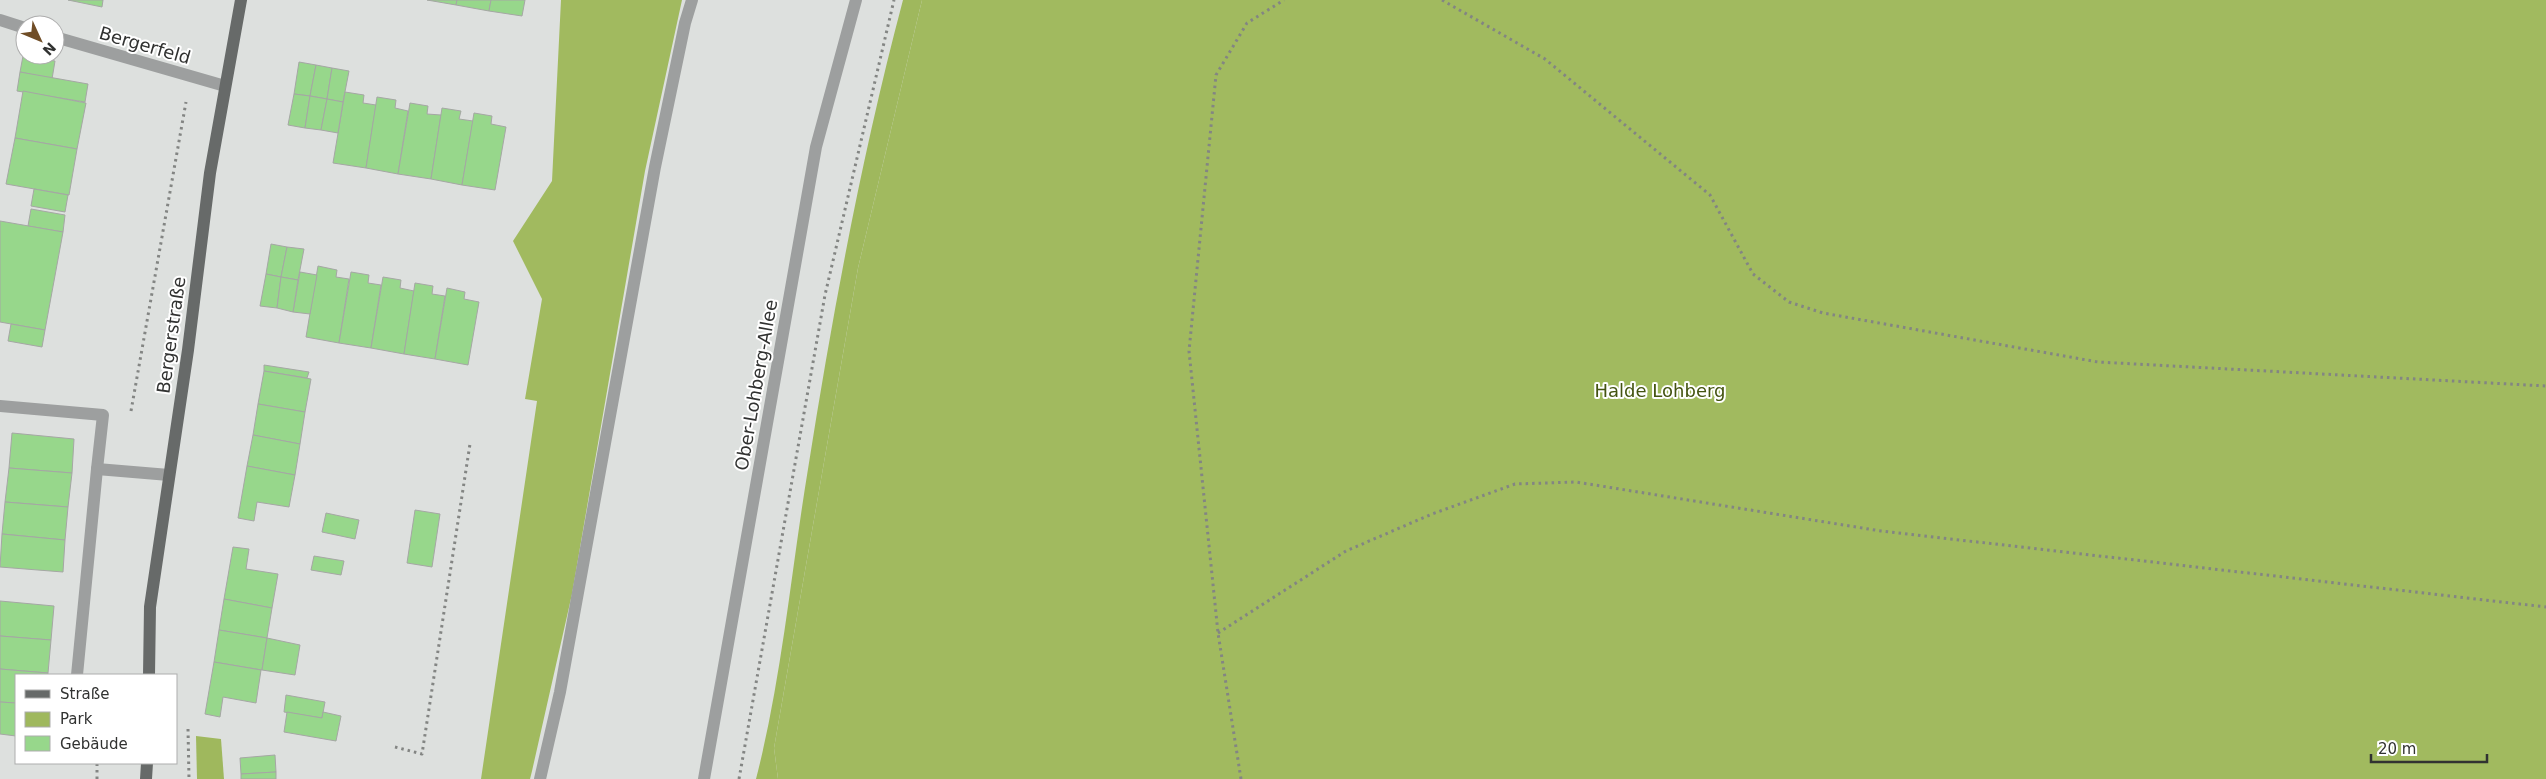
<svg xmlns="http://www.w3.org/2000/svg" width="2546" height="779" font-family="'DejaVu Sans',sans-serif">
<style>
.green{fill:#9fb85d}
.forest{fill:#a1ba5f}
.building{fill:#97d78b;stroke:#a5a7a4}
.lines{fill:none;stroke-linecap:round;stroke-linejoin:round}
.path{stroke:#838583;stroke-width:3;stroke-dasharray:2.5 4;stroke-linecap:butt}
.minor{stroke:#9d9f9f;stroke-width:12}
.major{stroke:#676a69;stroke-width:12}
.labels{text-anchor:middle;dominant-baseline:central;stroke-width:4;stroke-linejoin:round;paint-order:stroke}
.street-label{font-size:18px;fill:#313231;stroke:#fff}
.park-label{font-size:18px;fill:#445411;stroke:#fff}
</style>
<rect width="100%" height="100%" fill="#dde0de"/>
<g class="green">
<path d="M 903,0 L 922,0 L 858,268 L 774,748 L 778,779 L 756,779 C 782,678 791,572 808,469 C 833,311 862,154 903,0 Z"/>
<path d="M 196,736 L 221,739 L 224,779 L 197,779 Z"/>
</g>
<g class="forest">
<path d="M 561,0 L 682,0 L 645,171 L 572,594 L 532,771 L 530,779 L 481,779 L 537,401 L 525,399 L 542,299 L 513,241 L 552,181 Z"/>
<path d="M 922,0 L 2546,0 L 2546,779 L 778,779 L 774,748 L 858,268 Z"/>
</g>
<g class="building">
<path d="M 68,0 L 103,0 L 102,7 Z"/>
<path d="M 427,0 L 457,0 L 456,5 Z"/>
<path d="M 457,0 L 491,0 L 489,11 L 456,5 Z"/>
<path d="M 491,0 L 525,0 L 522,16 L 489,11 Z"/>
<path d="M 23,56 L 55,61 L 52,79 L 20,72 Z"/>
<path d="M 299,62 L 316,65 L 310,96 L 294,94 Z"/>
<path d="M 316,65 L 332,68 L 327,99 L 310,96 Z"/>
<path d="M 332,68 L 349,71 L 343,102 L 327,99 Z"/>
<path d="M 20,72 L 88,84 L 85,102 L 17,91 Z"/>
<path d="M 23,91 L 86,103 L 77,149 L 15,138 Z"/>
<path d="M 345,92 L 364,95 L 363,103 L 376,105 L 366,168 L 333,163 Z"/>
<path d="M 294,94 L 310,96 L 305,128 L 288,125 Z"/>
<path d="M 310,96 L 327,99 L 321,130 L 305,128 Z"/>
<path d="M 377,97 L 396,100 L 395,108 L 408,111 L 398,174 L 366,168 Z"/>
<path d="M 327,99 L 343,102 L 338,133 L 321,130 Z"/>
<path d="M 410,103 L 428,106 L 427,114 L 441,115 L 431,179 L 398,174 Z"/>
<path d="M 442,108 L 461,111 L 459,119 L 473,121 L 462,185 L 431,179 Z"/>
<path d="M 474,113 L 492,116 L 491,124 L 506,127 L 495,190 L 462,185 Z"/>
<path d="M 15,138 L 77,149 L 69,195 L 6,184 Z"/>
<path d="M 34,189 L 68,195 L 65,212 L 31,206 Z"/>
<path d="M 31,209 L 65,215 L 63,232 L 28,226 Z"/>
<path d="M 0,221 L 63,232 L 45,330 L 0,322 Z"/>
<path d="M 271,244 L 287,247 L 281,277 L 266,274 Z"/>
<path d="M 287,247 L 304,249 L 298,280 L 281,277 Z"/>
<path d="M 318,266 L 337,270 L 336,277 L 349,279 L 339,343 L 306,337 Z"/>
<path d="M 300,272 L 317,275 L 310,314 L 293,312 Z"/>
<path d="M 351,272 L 369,275 L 368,283 L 381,285 L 371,348 L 339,343 Z"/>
<path d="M 266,274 L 281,277 L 277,308 L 260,306 Z"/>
<path d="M 281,277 L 298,280 L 293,312 L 277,308 Z"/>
<path d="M 383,277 L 401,280 L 400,288 L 414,291 L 404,354 L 371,348 Z"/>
<path d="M 415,283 L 433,286 L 432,294 L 445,296 L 435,359 L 404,354 Z"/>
<path d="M 447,288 L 465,292 L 464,299 L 479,302 L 468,365 L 435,359 Z"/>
<path d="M 11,324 L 45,330 L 42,347 L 8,341 Z"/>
<path d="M 264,365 L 309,372 L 307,378 L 264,371 Z"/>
<path d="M 264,371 L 311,379 L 305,412 L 258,404 Z"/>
<path d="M 258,404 L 305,412 L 300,444 L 253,435 Z"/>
<path d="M 12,433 L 74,439 L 72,473 L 9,468 Z"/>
<path d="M 253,435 L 300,444 L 295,475 L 247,466 Z"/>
<path d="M 247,466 L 295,475 L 289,507 L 257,502 L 254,521 L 238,518 Z"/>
<path d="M 9,468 L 72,473 L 68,507 L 5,502 Z"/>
<path d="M 5,502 L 68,507 L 65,540 L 2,534 Z"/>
<path d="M 415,510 L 440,514 L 432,567 L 407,563 Z"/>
<path d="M 326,513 L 359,520 L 355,539 L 322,532 Z"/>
<path d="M 2,534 L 65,540 L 63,572 L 0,567 Z"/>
<path d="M 233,547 L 249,549 L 246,569 L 278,574 L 272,608 L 224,599 Z"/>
<path d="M 314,556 L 344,561 L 341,575 L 311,570 Z"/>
<path d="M 224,599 L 272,608 L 267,638 L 219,630 Z"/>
<path d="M 0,601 L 54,606 L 51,640 L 0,636 Z"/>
<path d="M 219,630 L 267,638 L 262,670 L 214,662 Z"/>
<path d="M 0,636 L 51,640 L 48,673 L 0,669 Z"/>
<path d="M 267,638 L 300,645 L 295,675 L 262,670 Z"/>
<path d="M 214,662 L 261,670 L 256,703 L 223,697 L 220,717 L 205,714 Z"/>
<path d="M 0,669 L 48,673 L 48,675 L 16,675 L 16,703 L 0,702 Z"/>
<path d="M 286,695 L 325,702 L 322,718 L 284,712 Z"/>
<path d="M 0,702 L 16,703 L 16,736 L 0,734 Z"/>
<path d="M 287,712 L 322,718 L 323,712 L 341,716 L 336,741 L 284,732 Z"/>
<path d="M 275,755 L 276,772 L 241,774 L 240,758 Z"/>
<path d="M 276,772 L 276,779 L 241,779 L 241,774 Z"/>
</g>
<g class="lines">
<g class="path">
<path d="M 1442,0 L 1545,59 L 1710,195 L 1753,274 L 1789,302 L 1823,313 L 2098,362 L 2546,386"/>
<path d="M 131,411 L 186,102"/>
<path d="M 1218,633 L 1346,551 L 1432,514 L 1515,484 L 1576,482 L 1881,531 L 2546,607"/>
<path d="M 188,729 L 189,779"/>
<path d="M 395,747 L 422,754 L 470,444"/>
<path d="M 97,779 L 97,763"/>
<path d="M 739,779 L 825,295 L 894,0"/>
<path d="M 1241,779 L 1218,633 L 1189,351 L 1216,75 L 1247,23 L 1284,0"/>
</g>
<g class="minor">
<path d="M 0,20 L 25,28"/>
<path d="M 55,37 L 225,86"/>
<path d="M 0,406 L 103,415 L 97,469"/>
<path d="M 77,675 L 97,469 L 169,475"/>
<path d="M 540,779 L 560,692 L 655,167 L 685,23 L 692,0"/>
<path d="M 704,779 L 816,147 L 856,0"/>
</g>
<g class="major">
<path d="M 149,675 L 150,607 L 188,350 L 210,173 L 241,0"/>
<path d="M 146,779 L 147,763"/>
</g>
</g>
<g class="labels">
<g class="street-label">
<text transform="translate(145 45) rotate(16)">Bergerfeld</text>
<text transform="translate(171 335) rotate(-82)">Bergerstraße</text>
<text transform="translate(756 385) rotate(-80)">Ober-Lohberg-Allee</text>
</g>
<g class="park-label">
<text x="1660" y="390">Halde Lohberg</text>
</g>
</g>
<rect x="15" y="674" width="162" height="90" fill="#ffffff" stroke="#adadad"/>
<rect x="25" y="690" width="25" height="8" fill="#676a69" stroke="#adadad"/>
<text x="60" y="699" font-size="15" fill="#313231">Straße</text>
<rect x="25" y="712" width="25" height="15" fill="#9fb85d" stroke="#adadad"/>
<text x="60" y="724" font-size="15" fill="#313231">Park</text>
<rect x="25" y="736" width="25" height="15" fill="#97d78b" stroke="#adadad"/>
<text x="60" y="749" font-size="15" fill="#313231">Gebäude</text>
<g transform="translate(40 40) rotate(134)"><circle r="24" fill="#ffffff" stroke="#adadad"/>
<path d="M0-4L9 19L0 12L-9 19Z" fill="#704d26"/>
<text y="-8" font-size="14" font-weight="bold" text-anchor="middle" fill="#313231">N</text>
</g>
<path d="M2371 754v8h116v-8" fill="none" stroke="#313231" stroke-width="2.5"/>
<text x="2378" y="754" font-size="15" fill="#313231" stroke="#ffffff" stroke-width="4" paint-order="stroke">20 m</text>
</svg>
